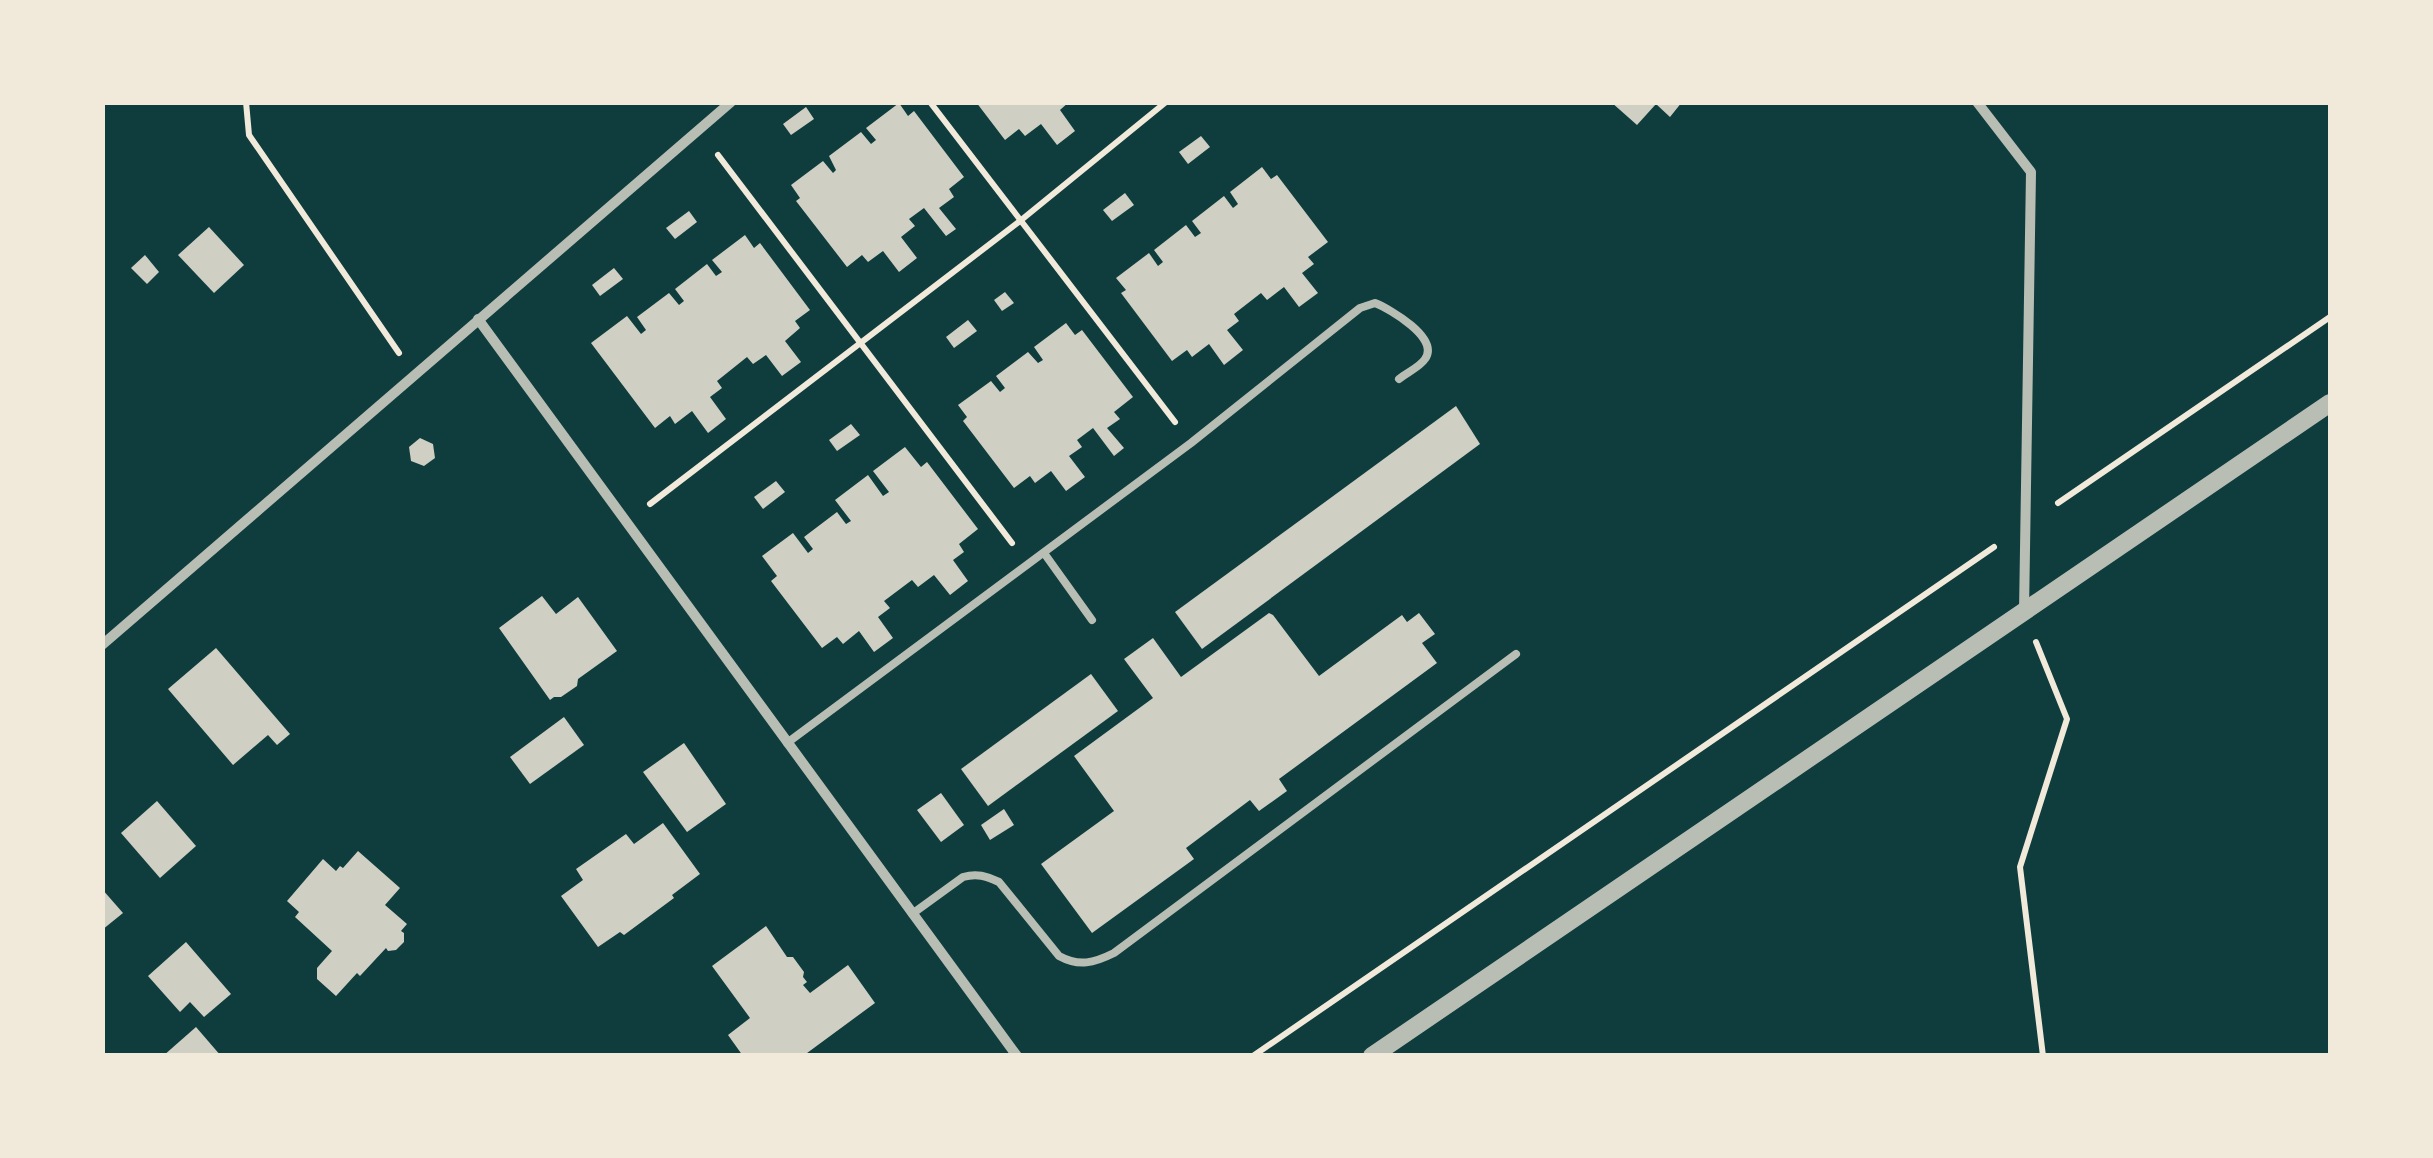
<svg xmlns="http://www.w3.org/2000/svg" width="2433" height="1158" font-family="'Libre Baskerville',serif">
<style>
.building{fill:#cfcfc3}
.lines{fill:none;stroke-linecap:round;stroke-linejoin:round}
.path{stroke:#f1e9da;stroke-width:6}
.service{stroke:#b8beb3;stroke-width:8}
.minor{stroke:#b8beb3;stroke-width:10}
.tertiary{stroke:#b8beb3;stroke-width:18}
</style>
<rect width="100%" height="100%" fill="#0f3d3e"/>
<g class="building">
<path d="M 976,102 L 1069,102 L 1060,110 L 1075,131 L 1057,145 L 1041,124 L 1025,136 L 1019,129 L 1005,140 Z"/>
<path d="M 1611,102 L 1682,102 L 1670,117 L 1656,104 L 1637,125 Z"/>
<path d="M 899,103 L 908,116 L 914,111 L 964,177 L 949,189 L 954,197 L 939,208 L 956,229 L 946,236 L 924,208 L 909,219 L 915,226 L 901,237 L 917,258 L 899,272 L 883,251 L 868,262 L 862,255 L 847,267 L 796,201 L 800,198 L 791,185 L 823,161 L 833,173 L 836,170 L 829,156 L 861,132 L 871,144 L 876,140 L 866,128 Z"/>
<path d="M 806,107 L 814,119 L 791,135 L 783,124 Z"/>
<path d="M 1201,136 L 1210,147 L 1188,164 L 1179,152 Z"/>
<path d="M 1262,167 L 1271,179 L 1277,175 L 1328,242 L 1308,257 L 1314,264 L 1302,273 L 1318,293 L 1299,307 L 1284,287 L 1267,300 L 1261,293 L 1234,314 L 1239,321 L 1227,330 L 1243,350 L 1224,365 L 1209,344 L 1192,357 L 1187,350 L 1172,361 L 1121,293 L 1126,290 L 1116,278 L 1149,253 L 1158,266 L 1163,262 L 1154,250 L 1186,225 L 1195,237 L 1201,233 L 1192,221 L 1224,196 L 1233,208 L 1238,204 L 1230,192 Z"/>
<path d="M 1125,193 L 1134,205 L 1112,221 L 1103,210 Z"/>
<path d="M 689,211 L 697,222 L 675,239 L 666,228 Z"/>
<path d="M 209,227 L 244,265 L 214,293 L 178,255 Z"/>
<path d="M 745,235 L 754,248 L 760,243 L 810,310 L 795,321 L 800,328 L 785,341 L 801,362 L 782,376 L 766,355 L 753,364 L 747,357 L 717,381 L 722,388 L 710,397 L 726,419 L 708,433 L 692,411 L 675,424 L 670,416 L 655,428 L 591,343 L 627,316 L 641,334 L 646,330 L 637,317 L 669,293 L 679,305 L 684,301 L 675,289 L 707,264 L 716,276 L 722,272 L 712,260 Z"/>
<path d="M 145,255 L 159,272 L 147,284 L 131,268 Z"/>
<path d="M 614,268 L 623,279 L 600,296 L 592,285 Z"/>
<path d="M 1005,292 L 1014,303 L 1002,311 L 994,300 Z"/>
<path d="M 968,320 L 977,331 L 954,348 L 946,337 Z"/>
<path d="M 1066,323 L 1075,335 L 1082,330 L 1133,397 L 1114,412 L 1120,419 L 1107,428 L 1124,448 L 1114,456 L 1093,428 L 1077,440 L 1082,447 L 1069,456 L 1085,477 L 1066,491 L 1051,471 L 1035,483 L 1030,476 L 1014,488 L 963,421 L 967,417 L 958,405 L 991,381 L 1000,392 L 1005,388 L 996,376 L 1028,352 L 1038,363 L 1043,360 L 1034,347 Z"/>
<path d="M 1456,406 L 1480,444 L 1202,649 L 1175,612 Z"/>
<path d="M 851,424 L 860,435 L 837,451 L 829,440 Z"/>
<path d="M 420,438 L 433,444 L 435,458 L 424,466 L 411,461 L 409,447 Z"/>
<path d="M 905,447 L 921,467 L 927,462 L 978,529 L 959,544 L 964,552 L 953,560 L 968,581 L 950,595 L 934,575 L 918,587 L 912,580 L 884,601 L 890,608 L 878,617 L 893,638 L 874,652 L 859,631 L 843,644 L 837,637 L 822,648 L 771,581 L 777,576 L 762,556 L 793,533 L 808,553 L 813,549 L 804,537 L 837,512 L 846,524 L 851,521 L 835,500 L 868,475 L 883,496 L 889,492 L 873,471 Z"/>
<path d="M 776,481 L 785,492 L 763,509 L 754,497 Z"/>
<path d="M 542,596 L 556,614 L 578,597 L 617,651 L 578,679 L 577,686 L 561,697 L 554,697 L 550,700 L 499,628 Z"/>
<path d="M 1269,613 L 1273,615 L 1319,676 L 1402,615 L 1407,622 L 1419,613 L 1435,634 L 1422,643 L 1437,663 L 1279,779 L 1287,791 L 1259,811 L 1250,800 L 1186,848 L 1194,859 L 1092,933 L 1041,864 L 1114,811 L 1074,756 L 1153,698 L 1124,659 L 1153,638 L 1181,677 Z"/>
<path d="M 216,648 L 290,734 L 277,745 L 268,735 L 233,765 L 168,689 Z"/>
<path d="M 1091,674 L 1118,711 L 988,806 L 961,769 Z"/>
<path d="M 564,717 L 584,745 L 530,784 L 510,757 Z"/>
<path d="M 684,743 L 726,804 L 687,832 L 643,772 Z"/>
<path d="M 941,793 L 964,825 L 941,842 L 917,810 Z"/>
<path d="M 157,801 L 196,846 L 160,878 L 121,833 Z"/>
<path d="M 1004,809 L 1014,825 L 990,840 L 981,825 Z"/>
<path d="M 663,823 L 700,874 L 672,895 L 674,898 L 624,935 L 620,932 L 598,947 L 561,896 L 583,880 L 576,869 L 626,834 L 634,844 Z"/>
<path d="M 358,851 L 400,888 L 385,905 L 407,924 L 401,931 L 404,933 L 404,942 L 396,950 L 388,951 L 386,948 L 360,976 L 357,973 L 336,996 L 317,979 L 317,968 L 332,951 L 295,917 L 299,912 L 287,901 L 323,859 L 336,871 L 340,866 L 343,868 Z"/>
<path d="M 102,889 L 123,913 L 102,930 Z"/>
<path d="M 766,926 L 787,957 L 793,957 L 804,972 L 803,977 L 807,982 L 803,985 L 810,993 L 848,965 L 875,1003 L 803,1056 L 743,1056 L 728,1035 L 750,1018 L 712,966 Z"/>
<path d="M 186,942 L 231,994 L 204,1017 L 190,1002 L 180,1012 L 148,976 Z"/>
<path d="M 196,1027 L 221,1056 L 163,1056 Z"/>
</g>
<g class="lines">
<g class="path">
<path d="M 246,102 L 249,135 L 399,353"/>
<path d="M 930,102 L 1175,422"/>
<path d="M 718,155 L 1012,543"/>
<path d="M 2058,503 L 2330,317"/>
<path d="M 650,504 L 1020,221 L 1166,102"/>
<path d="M 2036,642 L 2067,719 L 2020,867 L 2043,1056"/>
<path d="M 1253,1056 L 1994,547"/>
</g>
<g class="service">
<path d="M 1044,553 L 1092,620"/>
<path d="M 787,743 L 1191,443 L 1360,308 L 1375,303 C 1390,309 1440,338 1425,359 C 1420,367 1406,373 1399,379"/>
<path d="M 912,914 L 963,877 C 977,873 986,876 999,882 L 1059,956 C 1079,967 1094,963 1114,953 L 1516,654"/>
</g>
<g class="minor">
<path d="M 1977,102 L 2031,172 L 2024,612"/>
<path d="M 478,319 L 1017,1056"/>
<path d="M 102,645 L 731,102"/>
</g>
<path class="tertiary" d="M 1372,1056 L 2330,403"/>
</g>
<rect width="2433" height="1158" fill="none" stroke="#f1e9da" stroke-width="210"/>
</svg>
